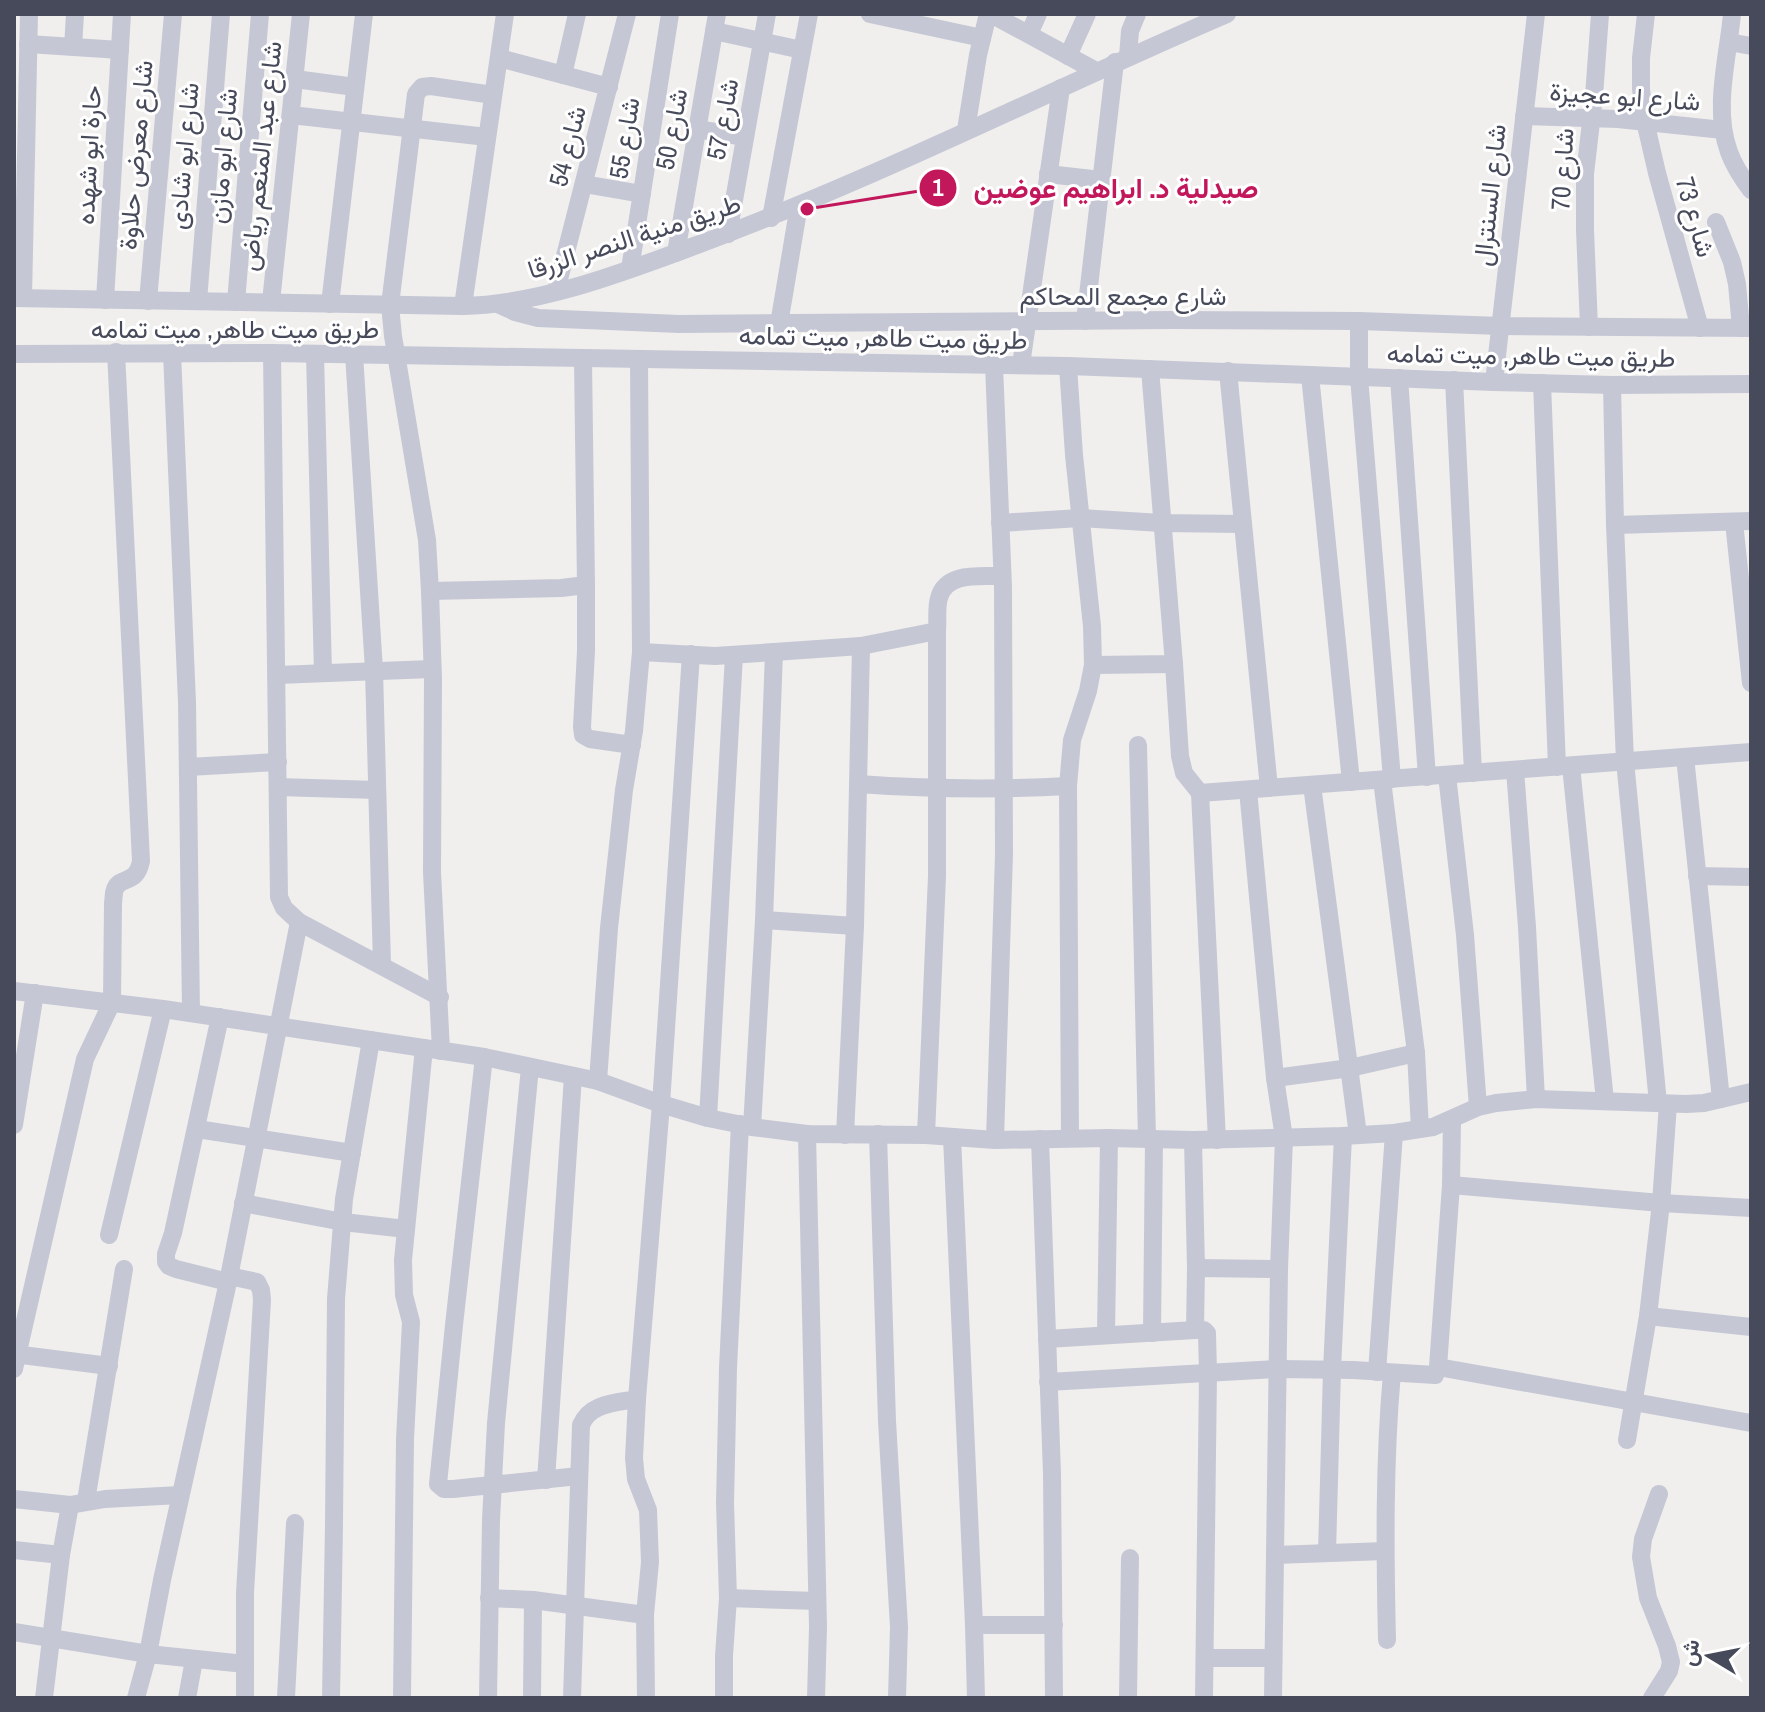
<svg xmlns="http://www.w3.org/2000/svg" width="1765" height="1712" font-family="'Archivo Narrow',Vazirmatn,sans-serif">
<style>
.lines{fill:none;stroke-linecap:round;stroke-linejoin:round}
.street{stroke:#c5c7d4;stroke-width:18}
.labels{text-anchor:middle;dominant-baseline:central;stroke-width:6;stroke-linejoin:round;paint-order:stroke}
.street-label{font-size:26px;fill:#474a5a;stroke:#fff}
.leader{fill:none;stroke:#c2185b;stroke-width:3}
.callout-dot{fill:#c2185b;stroke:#fff;stroke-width:3}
.mark-label{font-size:24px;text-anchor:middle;font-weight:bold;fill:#fff}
.callout-label{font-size:28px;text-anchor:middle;font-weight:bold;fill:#c2185b;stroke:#fff;stroke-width:6;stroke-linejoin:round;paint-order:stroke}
</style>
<rect width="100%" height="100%" fill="#f0efee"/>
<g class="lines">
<g class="street">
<path d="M 870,14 L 982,38"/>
<path d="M 991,14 L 1096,71"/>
<path d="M 1646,14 L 1641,58 L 1641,89 L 1645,121 L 1657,173 L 1700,328"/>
<path d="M 1732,14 C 1728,58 1713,109 1729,152 C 1734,166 1742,178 1751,190"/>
<path d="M 714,31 L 802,50"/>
<path d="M 1029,34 L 1038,14"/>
<path d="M 1729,42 L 1751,46"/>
<path d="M 28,44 L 120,50"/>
<path d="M 73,47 L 75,14"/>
<path d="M 1068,56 L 1087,14"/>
<path d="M 1128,57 L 1130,31 L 1137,14"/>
<path d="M 499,58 L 609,87"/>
<path d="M 563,75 L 577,14"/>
<path d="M 295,79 L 355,87"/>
<path d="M 291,115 L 487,137"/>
<path d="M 1524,116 L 1618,119 L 1723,130"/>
<path d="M 697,129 L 745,137"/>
<path d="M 966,130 L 978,55 L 988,14"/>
<path d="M 1048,174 L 1101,180"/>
<path d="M 584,184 L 642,194"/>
<path d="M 771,218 L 809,14"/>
<path d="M 1716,222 L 1732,262 L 1737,284 L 1741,328"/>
<path d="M 728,234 L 767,14"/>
<path d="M 676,253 L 717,14"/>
<path d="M 630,269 L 670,14"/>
<path d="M 556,291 L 627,14"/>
<path d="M 14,298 L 463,306 C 542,304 624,272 697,245 C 878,178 1050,90 1227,14"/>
<path d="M 23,298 L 29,14"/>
<path d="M 105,300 L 122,14"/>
<path d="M 148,301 L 173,14"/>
<path d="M 198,301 L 221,14"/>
<path d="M 236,302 L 260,14"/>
<path d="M 271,302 L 301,14"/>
<path d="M 330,304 L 364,14"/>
<path d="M 498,304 L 515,312 L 538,318 L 679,324 L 1174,320 L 1359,321 L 1501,326 L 1751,328"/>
<path d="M 463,306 L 505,14"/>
<path d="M 1085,321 L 1115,62"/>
<path d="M 1359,321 L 1359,377 L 1392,779"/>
<path d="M 779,324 L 799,205"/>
<path d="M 1589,327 L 1585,230 L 1585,174 L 1594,96 L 1600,14"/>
<path d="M 172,353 L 187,702 L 191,1013"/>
<path d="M 272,353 L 279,897 L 284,908 L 299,922 L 440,997"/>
<path d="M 14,354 L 272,353 L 1068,366 L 1494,382 L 1612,385 L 1751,384"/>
<path d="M 315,354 L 323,673"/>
<path d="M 354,354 L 374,670 L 382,965"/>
<path d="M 583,359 L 586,585"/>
<path d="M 994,365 L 1003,587 L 1004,854 L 995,1140"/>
<path d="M 1021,365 L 1061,88"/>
<path d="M 1068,366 L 1074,455 L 1092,626 L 1093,665 L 1088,691 L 1072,740 L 1068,786 L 1070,1138"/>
<path d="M 1228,371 L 1269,788"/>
<path d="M 1310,375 L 1351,782"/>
<path d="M 1399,378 L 1427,777"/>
<path d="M 1454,380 L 1473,773"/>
<path d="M 1494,382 L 1536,14"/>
<path d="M 1542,383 L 1557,767"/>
<path d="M 1612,385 L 1615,525 L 1625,761 L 1658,1103"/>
<path d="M 1734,522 L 1751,683"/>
<path d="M 1000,523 L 1080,518 L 1161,523 L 1243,524"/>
<path d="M 1615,525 L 1751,521"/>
<path d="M 430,591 L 561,588 L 586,585 L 586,651 L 582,727 L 583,735 L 590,739 L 632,745"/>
<path d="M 641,652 L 715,656 L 774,652 L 861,646 L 937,631 C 938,620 936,608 939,598 C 946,571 981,577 1002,576"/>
<path d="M 1174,664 L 1180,756 L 1184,773 L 1200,793 L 1217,1140"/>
<path d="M 1093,665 L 1174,664 L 1150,369"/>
<path d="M 277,675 L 432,669"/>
<path d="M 1138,745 L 1147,1139"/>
<path d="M 1685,757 L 1721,1099"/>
<path d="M 1571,766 L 1605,1101"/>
<path d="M 188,767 L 278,762"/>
<path d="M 1515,770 L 1527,927 L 1536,1099"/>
<path d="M 1447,775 L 1465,935 L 1478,1107"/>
<path d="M 1382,780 L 1416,1053 L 1420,1129"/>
<path d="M 858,784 C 929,789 996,790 1068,786"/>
<path d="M 1312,785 L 1358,1135"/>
<path d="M 278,787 L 377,790"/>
<path d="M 1248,790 L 1275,1078 L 1284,1138 L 1279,1269 L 1273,1698"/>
<path d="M 1200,793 L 1751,752"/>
<path d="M 1697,876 L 1751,877"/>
<path d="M 764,920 L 855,926"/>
<path d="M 14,991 L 163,1009 L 484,1057 L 598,1081 L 661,1104 L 708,1118 L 752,1127 L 807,1134 L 926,1135 L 995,1140 L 1109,1138 L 1193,1140 L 1343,1136 L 1394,1133 L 1433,1127 L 1478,1107 L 1496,1103 L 1536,1099 L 1686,1104 L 1704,1103 L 1751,1092"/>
<path d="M 220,1017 L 173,1233 L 166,1254 L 166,1262 L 169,1266 L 176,1269 L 228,1282"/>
<path d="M 441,1051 L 432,872 L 433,679 L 430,591 L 427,540 L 393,336 L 390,305 L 416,94 L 422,87 L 431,86 L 493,95"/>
<path d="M 484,1057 L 454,1325 L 438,1484 L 444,1489 L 453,1489 L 579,1476"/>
<path d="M 1275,1078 L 1350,1068 L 1416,1053"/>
<path d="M 598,1081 L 609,928 L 624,790 L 634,731 L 641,652 L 639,360"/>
<path d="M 708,1118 L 734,655"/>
<path d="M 14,1125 L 35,993"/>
<path d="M 752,1127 L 764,920 L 774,652"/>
<path d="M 197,1129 L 352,1153"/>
<path d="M 807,1134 L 818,1627 L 816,1698"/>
<path d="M 878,1134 L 887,1421 L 899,1627 L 897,1698"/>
<path d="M 845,1135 L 855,926 L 861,646"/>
<path d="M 926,1135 L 937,876 L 937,631"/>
<path d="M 952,1137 L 974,1625 L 976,1698"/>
<path d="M 1040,1139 L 1052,1474 L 1054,1698"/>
<path d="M 1193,1140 L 1196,1268 L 1195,1330 L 1204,1330 L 1207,1333 L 1208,1373 L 1204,1698"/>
<path d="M 1451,1185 L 1661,1203 L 1751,1208"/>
<path d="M 243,1203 L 343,1222 L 406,1229"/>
<path d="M 109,1235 L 163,1009"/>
<path d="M 1196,1268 L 1279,1269"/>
<path d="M 229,1276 L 257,1282 L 261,1290 L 262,1300 L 245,1593 L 245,1698"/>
<path d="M 1648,1316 L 1751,1327"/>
<path d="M 1152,1333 L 1154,1139"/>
<path d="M 1106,1335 L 1109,1138"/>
<path d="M 1047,1339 L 1195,1330"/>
<path d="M 14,1354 L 109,1366"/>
<path d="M 1438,1367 L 1751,1423"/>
<path d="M 14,1369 L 85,1059 L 112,1002 L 113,903 C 114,898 113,894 115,889 C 121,875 136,886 141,861 L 116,352"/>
<path d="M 1377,1372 L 1394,1133"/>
<path d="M 1048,1382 L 1278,1369 L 1353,1370 L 1435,1375 L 1438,1367 L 1451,1185 L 1452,1120"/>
<path d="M 1627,1440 L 1648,1316 L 1661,1203 L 1668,1104"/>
<path d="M 546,1480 L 573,1076"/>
<path d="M 14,1499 L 70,1505 L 105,1499 L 180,1495"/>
<path d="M 86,1501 L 124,1269"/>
<path d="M 14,1550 L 61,1555"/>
<path d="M 1327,1553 L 1332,1370 L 1343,1136"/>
<path d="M 1275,1555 L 1385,1551"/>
<path d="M 489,1598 L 533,1600 L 645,1615"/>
<path d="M 728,1598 L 817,1601"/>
<path d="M 974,1625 L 1054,1625"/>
<path d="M 14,1632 L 148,1654 L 245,1664"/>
<path d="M 1387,1640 C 1385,1551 1384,1462 1392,1373"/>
<path d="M 1205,1658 L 1273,1658"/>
<path d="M 44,1698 L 61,1555 L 70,1505"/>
<path d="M 136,1698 L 148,1654 L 162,1580 L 228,1282 L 299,922"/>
<path d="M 187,1698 L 194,1660"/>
<path d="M 286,1698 L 295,1523"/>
<path d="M 331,1698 L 334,1525 L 336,1299 L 344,1199 L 371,1040"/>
<path d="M 402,1698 L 405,1439 L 411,1322 L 404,1295 L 403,1260 L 424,1048"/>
<path d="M 488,1698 L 491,1520 L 496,1423 L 530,1067"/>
<path d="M 532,1698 L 533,1600"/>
<path d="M 572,1698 L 581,1425 C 590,1403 615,1403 637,1399"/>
<path d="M 646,1698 L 645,1615 L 650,1562 L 648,1510 L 636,1479 L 634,1458 L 637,1399 L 661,1104 L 691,654"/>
<path d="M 724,1698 L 724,1656 L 728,1598 L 725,1503 L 728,1368 L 740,1124"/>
<path d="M 1128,1698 L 1130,1558"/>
<path d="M 1652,1698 L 1669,1671 L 1671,1662 L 1667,1646 L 1648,1598 L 1641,1557 L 1643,1539 L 1659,1494"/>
</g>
</g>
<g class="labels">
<g class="street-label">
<text transform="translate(1625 96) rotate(4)">شارع ابو عجيزة</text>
<text transform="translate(722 119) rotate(-80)">شارع 57</text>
<text transform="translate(671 129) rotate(-80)">شارع 50</text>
<text transform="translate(624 138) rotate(-81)">شارع 55</text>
<text transform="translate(567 146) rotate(-76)">شارع 54</text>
<text transform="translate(88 155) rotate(-87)">حارة ابو شهده</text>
<text transform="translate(135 155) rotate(-85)">شارع معرض حلاوة</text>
<text transform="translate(183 156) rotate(-85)">شارع ابو شادى</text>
<text transform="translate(222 156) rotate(-85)">شارع ابو مازن</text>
<text transform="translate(260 156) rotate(-84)">شارع عبد المنعم رياض</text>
<text transform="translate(1562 169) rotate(-87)">شارع 70</text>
<text transform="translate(1489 195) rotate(-84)">شارع السنترال</text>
<text transform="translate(1696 217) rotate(74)">شارع 73</text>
<text transform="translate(634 236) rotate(-18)">طريق منية النصر الزرقا</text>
<text x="1123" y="295">شارع مجمع المحاكم</text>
<text x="235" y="328">طريق ميت طاهر, ميت تمامه</text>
<text transform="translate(883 337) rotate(1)">طريق ميت طاهر, ميت تمامه</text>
<text transform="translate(1531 355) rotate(1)">طريق ميت طاهر, ميت تمامه</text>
</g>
</g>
<path class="leader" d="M807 209L938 188"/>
<g class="callout-dot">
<circle cx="807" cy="209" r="8"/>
<circle cx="938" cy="188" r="20"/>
</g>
<g class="mark-label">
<text x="938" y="196">1</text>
</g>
<g class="callout-label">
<text x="1116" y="198">صيدلية د. ابراهيم عوضين</text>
</g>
<rect width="1765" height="1712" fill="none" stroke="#474a5a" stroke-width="32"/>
<g transform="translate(1709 1656) rotate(280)" stroke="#ffffff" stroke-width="6" paint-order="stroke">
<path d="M0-6L14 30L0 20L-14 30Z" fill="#474a5a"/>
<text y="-12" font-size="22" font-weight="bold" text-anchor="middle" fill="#474a5a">ش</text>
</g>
</svg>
